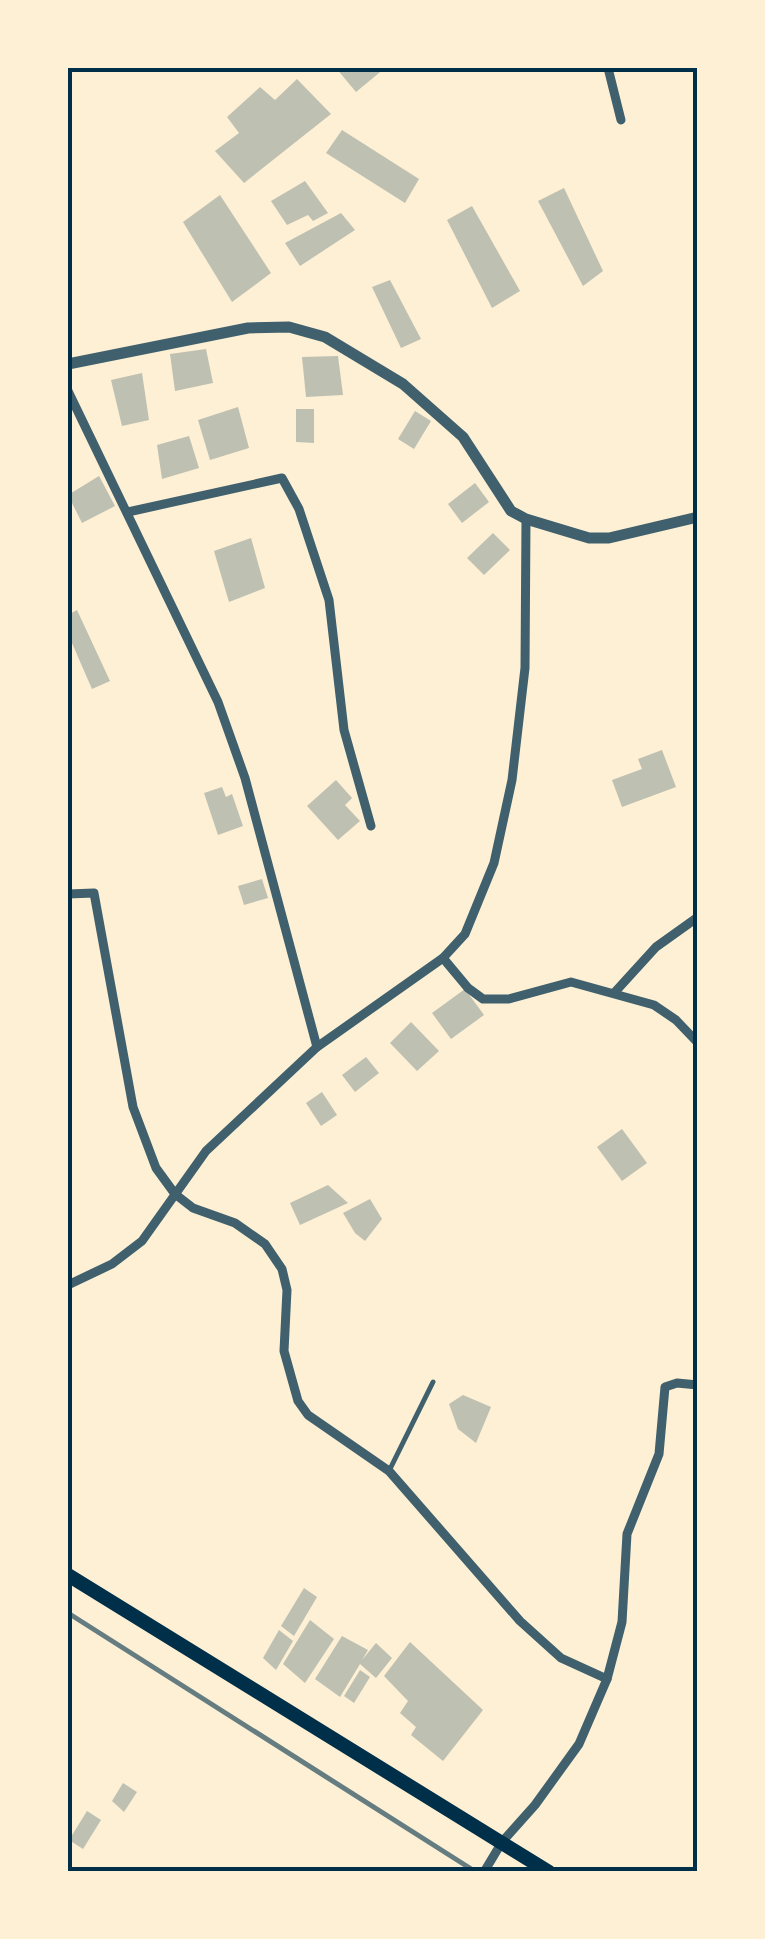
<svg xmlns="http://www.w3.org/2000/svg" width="765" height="1939" font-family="Overpass,sans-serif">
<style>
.building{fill:#bec0b2}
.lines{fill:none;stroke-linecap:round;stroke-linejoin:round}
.service{stroke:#3f606c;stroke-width:5}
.minor{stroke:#3f606c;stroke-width:9}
.tertiary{stroke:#3f606c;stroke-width:11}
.primary{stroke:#003049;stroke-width:14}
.rail{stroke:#657d81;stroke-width:5}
.neatline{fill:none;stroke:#003049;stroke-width:4}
</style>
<rect width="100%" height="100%" fill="#fdf0d5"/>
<g class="building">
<path d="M 336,68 L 385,68 L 356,92 Z"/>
<path d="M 297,79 L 331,114 L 244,183 L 215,151 L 239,133 L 227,117 L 260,87 L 275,100 Z"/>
<path d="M 342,130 L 419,179 L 405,203 L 326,153 Z"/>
<path d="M 305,181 L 328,213 L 313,221 L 308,215 L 287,225 L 271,201 Z"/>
<path d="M 564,188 L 603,271 L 583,286 L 538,201 Z"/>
<path d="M 220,195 L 271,273 L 232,302 L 183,222 Z"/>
<path d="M 472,206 L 520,291 L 492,308 L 447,220 Z"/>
<path d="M 341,213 L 355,230 L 300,266 L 285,243 Z"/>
<path d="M 390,280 L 421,339 L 401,348 L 372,287 Z"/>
<path d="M 206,349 L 213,383 L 175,391 L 170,354 Z"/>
<path d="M 338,356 L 343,395 L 306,397 L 302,357 Z"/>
<path d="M 142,373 L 149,420 L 122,426 L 111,380 Z"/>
<path d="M 238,407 L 249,448 L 210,460 L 198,420 Z"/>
<path d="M 296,409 L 314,409 L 314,443 L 296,442 Z"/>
<path d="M 415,411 L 431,421 L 414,449 L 398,439 Z"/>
<path d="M 189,436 L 199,468 L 162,479 L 157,445 Z"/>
<path d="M 99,476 L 115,506 L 82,523 L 68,495 Z"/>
<path d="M 475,483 L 489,502 L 462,523 L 448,504 Z"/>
<path d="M 493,533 L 510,550 L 484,575 L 467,558 Z"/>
<path d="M 251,538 L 265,588 L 229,602 L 214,551 Z"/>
<path d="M 77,610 L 110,681 L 92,689 L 68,634 L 68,615 Z"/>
<path d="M 662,750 L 676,787 L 622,807 L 612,780 L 642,769 L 638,759 Z"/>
<path d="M 336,780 L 352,798 L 345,805 L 360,821 L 338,840 L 307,806 Z"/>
<path d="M 222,787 L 226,797 L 232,794 L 243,826 L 218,835 L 204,793 Z"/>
<path d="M 262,879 L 268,898 L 244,905 L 238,886 Z"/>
<path d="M 465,989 L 484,1015 L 451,1039 L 432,1013 Z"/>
<path d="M 411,1022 L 439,1051 L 417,1071 L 390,1043 Z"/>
<path d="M 366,1057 L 379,1073 L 355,1092 L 342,1075 Z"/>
<path d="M 322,1092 L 337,1115 L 321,1126 L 306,1103 Z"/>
<path d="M 622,1129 L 647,1163 L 622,1181 L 597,1147 Z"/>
<path d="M 328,1185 L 348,1203 L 300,1225 L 290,1203 Z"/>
<path d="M 370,1199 L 382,1219 L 365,1241 L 355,1233 L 343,1213 Z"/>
<path d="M 463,1395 L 491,1407 L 476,1443 L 458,1429 L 449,1404 Z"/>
<path d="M 304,1588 L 317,1597 L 294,1636 L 281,1626 Z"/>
<path d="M 310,1620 L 334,1639 L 305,1683 L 283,1664 Z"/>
<path d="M 279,1630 L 293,1641 L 276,1670 L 263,1658 Z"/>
<path d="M 342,1636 L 368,1650 L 362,1660 L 376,1643 L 392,1658 L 376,1678 L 360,1664 L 340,1697 L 315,1679 Z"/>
<path d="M 410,1642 L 483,1710 L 443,1761 L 411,1735 L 416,1727 L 400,1713 L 408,1701 L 384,1676 Z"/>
<path d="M 360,1670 L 370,1677 L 354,1703 L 344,1696 Z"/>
<path d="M 123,1783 L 137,1792 L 124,1812 L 112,1801 Z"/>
<path d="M 87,1811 L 101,1820 L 83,1849 L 69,1840 Z"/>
</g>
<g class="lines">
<path class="service" d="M 389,1471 L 433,1382"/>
<g class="minor">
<path d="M 608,68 L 621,120"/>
<path d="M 68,391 L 218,702 L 245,778 L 317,1047"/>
<path d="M 128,512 L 282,478 L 299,509 L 329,600 L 344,730 L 371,826"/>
<path d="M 68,894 L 94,893 L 133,1107 L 156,1168 L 175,1194 L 193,1208 L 235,1223 L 265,1244 L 282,1269 L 287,1290 L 284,1351 L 298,1401 L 308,1415 L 389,1471 L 520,1621 L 561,1658 L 607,1679"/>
<path d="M 443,958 L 468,988 L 483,999 L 509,999 L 571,982 L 654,1005 L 676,1020 L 698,1043"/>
<path d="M 615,992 L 656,947 L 698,917"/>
<path d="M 68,1285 L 112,1264 L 142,1241 L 206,1151 L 317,1047 L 443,958 L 465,934 L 494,863 L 512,780 L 525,668 L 526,519"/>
<path d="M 484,1872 L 502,1842 L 535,1805 L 579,1744 L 607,1679 L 622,1622 L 627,1534 L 659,1454 L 665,1387 L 677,1383 L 698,1385"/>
</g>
<path class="tertiary" d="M 68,364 L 248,328 L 289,327 L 325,337 L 403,384 L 463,437 L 511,511 L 526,519 L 589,538 L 609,538 L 698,517"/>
<path class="primary" d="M 68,1575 L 549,1872"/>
<path class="rail" d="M 68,1613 L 476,1872"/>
</g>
<rect width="765" height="1939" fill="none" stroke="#fdf0d5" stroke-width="140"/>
<rect x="70" y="70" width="625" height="1799" class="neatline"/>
</svg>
